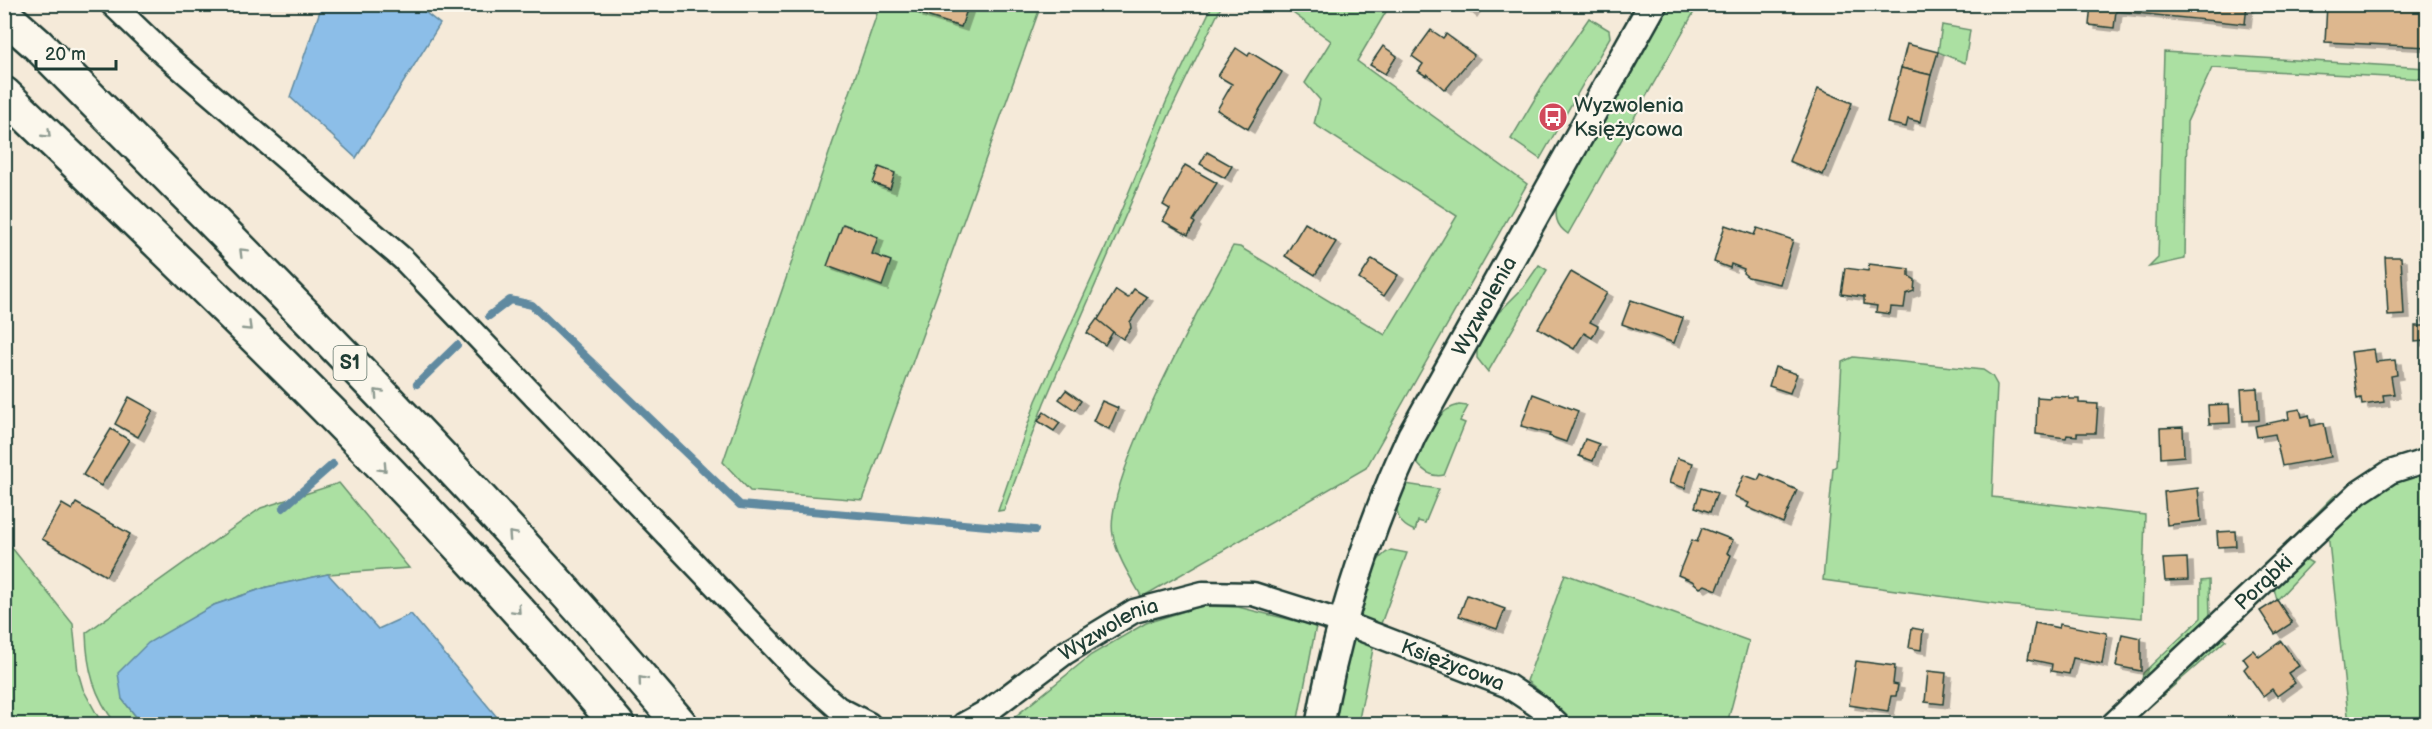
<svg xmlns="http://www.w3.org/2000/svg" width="2432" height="729" font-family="'Balsamiq Sans',sans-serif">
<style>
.green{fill:#abe0a2;stroke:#658e6b;stroke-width:1.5}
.water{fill:#8cbee8;stroke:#608aa0;stroke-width:1.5}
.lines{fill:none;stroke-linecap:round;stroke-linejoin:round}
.stream{stroke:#608aa0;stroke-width:8}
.building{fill:#ddb78e;stroke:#1f3d34;stroke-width:1.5;filter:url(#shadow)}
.minor-casing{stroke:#1f3d34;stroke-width:27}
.tertiary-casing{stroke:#1f3d34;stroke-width:32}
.motorway-casing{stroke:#1f3d34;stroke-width:38}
.minor{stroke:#fbf7ec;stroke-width:22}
.tertiary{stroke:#fbf7ec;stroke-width:27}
.motorway{stroke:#fbf7ec;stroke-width:33}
.oneway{stroke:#8d9a90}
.labels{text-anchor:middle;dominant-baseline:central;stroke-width:4.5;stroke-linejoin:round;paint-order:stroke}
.shield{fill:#fbf7ec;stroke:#61756b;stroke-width:1.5}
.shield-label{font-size:20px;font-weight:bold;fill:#1f3d34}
.poi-label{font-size:21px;fill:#1f3d34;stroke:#fbf7ec;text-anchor:start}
.street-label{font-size:21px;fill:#1f3d34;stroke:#fbf7ec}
</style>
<defs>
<filter id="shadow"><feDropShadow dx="6" dy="4" stdDeviation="0" flood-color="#0004"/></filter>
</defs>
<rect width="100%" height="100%" fill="#f5ead9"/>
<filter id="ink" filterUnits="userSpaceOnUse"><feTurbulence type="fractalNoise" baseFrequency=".0167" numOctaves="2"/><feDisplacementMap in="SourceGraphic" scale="12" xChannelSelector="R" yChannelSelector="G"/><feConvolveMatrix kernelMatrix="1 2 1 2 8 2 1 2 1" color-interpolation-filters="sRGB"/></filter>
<g filter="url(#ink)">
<g class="green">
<path d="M 1213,4 L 1222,5 L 1173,106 L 1044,403 L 1004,510 L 998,511 L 1036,401 L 1106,247 L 1167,100 Z"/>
<path d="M 880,5 L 1041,5 L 863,500 L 750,491 L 723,462 Z"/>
<path d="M 1282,5 L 1390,5 L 1357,61 L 1527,184 L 1366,468 L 1142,597 C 1131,578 1117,557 1113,535 C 1102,482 1204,299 1233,246 L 1240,247 L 1385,335 L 1457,216 L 1314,124 L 1320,100 L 1305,83 L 1331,41 Z"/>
<path d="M 1668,5 L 1698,5 L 1568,234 C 1555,225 1555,216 1557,201 Z"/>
<path d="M 1589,18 L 1609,30 L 1610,37 L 1540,159 L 1511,139 L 1543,85 Z"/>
<path d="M 1942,25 L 1970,30 L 1965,63 L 1938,52 Z"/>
<path d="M 2164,52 L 2427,68 L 2427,79 L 2212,68 L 2187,122 L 2185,259 L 2149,267 L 2158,258 Z"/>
<path d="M 1539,265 L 1547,270 L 1488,372 L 1477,358 L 1477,349 L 1498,313 L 1523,288 Z"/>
<path d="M 1853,357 L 1983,370 L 1992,376 L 1997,385 L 1992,497 L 2145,515 L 2142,618 L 2005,605 L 1823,580 L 1833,468 L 1836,466 L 1842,362 Z"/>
<path d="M 1459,405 L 1468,406 L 1460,421 L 1465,423 L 1444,475 C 1433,478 1423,471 1416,462 C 1427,441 1433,410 1459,405 Z"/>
<path d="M 2427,470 L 2427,724 L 2349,724 L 2328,533 L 2384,484 Z"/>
<path d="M 339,483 L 409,568 L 328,574 L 267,587 L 214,605 L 122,699 L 142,724 L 116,724 C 94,696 87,669 86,633 L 261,508 Z"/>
<path d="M 1405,484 L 1439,489 L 1425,523 L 1418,521 L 1415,531 C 1390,521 1396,504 1405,484 Z"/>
<path d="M 2337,493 L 2338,500 L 2267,565 L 2269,561 Z"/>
<path d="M 8,543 L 73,624 L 78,672 L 83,689 L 102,724 L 5,724 L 4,547 Z"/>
<path d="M 1391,550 L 1407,553 L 1379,629 L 1357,620 C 1364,598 1368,559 1391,550 Z"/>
<path d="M 2302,557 L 2312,563 L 2277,600 L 2273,585 Z"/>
<path d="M 1565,574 L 1749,641 L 1727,724 L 1573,724 L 1549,699 L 1527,681 Z"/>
<path d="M 2209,580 L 2210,614 L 2205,626 L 2142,681 L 2143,673 L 2201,618 L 2201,581 Z"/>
<path d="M 1201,606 L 1238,607 L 1316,626 L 1297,724 L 1006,724 L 1091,655 L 1146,623 Z"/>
<path d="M 1352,636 L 1375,639 L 1358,724 L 1333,724 Z"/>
<path d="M 2217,637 L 2226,640 L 2130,724 L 2122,724 Z"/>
</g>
<g class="water">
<path d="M 322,5 L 416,5 L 440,24 L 356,158 L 290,97 Z"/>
<path d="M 328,574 L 378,629 L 411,614 L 502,723 L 142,724 L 122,699 L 118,673 L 148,643 L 214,605 L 267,587 Z"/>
</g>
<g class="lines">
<g class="stream">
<path d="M 489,316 L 510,300 L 532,305 L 740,505 L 1035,530"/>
<path d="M 417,384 L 457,345"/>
<path d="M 283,508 L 333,464"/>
</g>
</g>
<g class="building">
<path d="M 919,4 L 969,4 L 961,27 L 917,13 Z"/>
<path d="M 1460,4 L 1477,4 L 1471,13 Z"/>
<path d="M 2091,4 L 2247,4 L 2245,24 L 2116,11 L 2114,28 L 2089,25 Z"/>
<path d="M 2327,4 L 2428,9 L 2428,47 L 2325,42 Z"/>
<path d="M 1431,30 L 1443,38 L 1446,34 L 1474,55 L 1445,90 L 1427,74 L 1426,76 L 1418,71 L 1423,64 L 1412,56 Z"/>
<path d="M 1907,44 L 1938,52 L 1931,75 L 1901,68 Z"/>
<path d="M 1383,46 L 1397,56 L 1385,74 L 1370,65 Z"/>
<path d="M 1236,48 L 1248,56 L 1250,52 L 1282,72 L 1248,129 L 1217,110 L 1232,84 L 1218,76 Z"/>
<path d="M 1901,68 L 1931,75 L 1920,122 L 1908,119 L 1906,127 L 1887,123 Z"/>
<path d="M 1818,89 L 1852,103 L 1823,175 L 1789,161 Z"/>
<path d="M 1207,152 L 1232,166 L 1225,178 L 1200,164 Z"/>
<path d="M 1185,165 L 1217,183 L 1193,221 L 1195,223 L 1188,235 L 1163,221 L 1170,209 L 1163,205 Z"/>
<path d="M 879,167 L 895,173 L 890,189 L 873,183 Z"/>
<path d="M 1305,223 L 1336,242 L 1315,275 L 1285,256 Z"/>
<path d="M 843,224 L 878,237 L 872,254 L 891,261 L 882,286 L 827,266 Z"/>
<path d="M 1725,225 L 1754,235 L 1757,228 L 1793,240 L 1780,284 L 1748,277 L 1743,273 L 1744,269 L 1731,264 L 1730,268 L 1714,262 Z"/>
<path d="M 2385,257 L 2401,257 L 2404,315 L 2388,316 Z"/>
<path d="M 1372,259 L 1398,275 L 1384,296 L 1359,279 Z"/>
<path d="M 1869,264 L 1909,269 L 1909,276 L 1915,280 L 1914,291 L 1906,294 L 1904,308 L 1891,307 L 1890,314 L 1876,312 L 1877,306 L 1864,304 L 1864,297 L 1841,294 L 1845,268 L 1868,271 Z"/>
<path d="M 1571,272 L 1607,293 L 1590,322 L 1598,326 L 1592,338 L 1584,333 L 1574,349 L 1538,328 Z"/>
<path d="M 1134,289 L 1147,297 L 1130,322 L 1131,328 L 1123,339 L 1097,321 L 1116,290 L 1128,298 Z"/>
<path d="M 1631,300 L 1683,318 L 1674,343 L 1622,324 Z"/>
<path d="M 2428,318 L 2428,360 L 2425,360 L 2424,341 L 2415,342 L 2415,326 L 2424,326 L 2423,319 Z"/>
<path d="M 1097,319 L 1113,332 L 1105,345 L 1087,333 Z"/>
<path d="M 2374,349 L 2376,362 L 2395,360 L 2397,375 L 2391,376 L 2394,394 L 2383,395 L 2384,402 L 2362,405 L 2361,398 L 2357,399 L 2351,352 Z"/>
<path d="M 1775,367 L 1797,374 L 1790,393 L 1769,386 Z"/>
<path d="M 2257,388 L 2259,420 L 2243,421 L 2241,389 Z"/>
<path d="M 1066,390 L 1081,401 L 1075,410 L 1059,399 Z"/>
<path d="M 1533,394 L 1578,411 L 1566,442 L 1549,436 L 1550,434 L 1521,426 Z"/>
<path d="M 2050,396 L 2069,397 L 2069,399 L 2079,399 L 2079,403 L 2098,404 L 2096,433 L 2077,433 L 2077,436 L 2067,435 L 2066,438 L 2036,434 L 2037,397 L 2050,398 Z"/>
<path d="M 129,397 L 153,410 L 138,437 L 115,424 Z"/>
<path d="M 1102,401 L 1118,408 L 1109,429 L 1093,421 Z"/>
<path d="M 2229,404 L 2230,423 L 2209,424 L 2208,405 Z"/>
<path d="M 2300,409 L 2302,417 L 2309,415 L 2311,426 L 2324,423 L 2331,457 L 2282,466 L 2275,434 L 2257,437 L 2255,426 L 2289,419 L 2288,411 Z"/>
<path d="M 1044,412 L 1060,423 L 1054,431 L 1038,421 Z"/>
<path d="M 2183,427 L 2184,456 L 2161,458 L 2160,428 Z"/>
<path d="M 111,429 L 129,440 L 101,486 L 83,475 Z"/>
<path d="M 1585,439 L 1599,444 L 1593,461 L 1579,456 Z"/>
<path d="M 1677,458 L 1693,463 L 1685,488 L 1669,483 Z"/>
<path d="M 1761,474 L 1797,490 L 1783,523 L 1747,507 L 1749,503 L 1734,496 L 1744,475 L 1758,480 Z"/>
<path d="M 1701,488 L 1717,493 L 1710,512 L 1695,507 Z"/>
<path d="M 2198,488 L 2201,521 L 2167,525 L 2164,492 Z"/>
<path d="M 76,503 L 130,534 L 106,576 L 42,539 L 62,504 L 72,510 Z"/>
<path d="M 1702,528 L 1733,540 L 1727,553 L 1731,555 L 1717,590 L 1705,585 L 1700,588 L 1692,581 L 1678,575 L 1692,540 L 1697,542 Z"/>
<path d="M 2235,531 L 2236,546 L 2218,547 L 2217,532 Z"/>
<path d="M 2187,558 L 2188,580 L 2165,581 L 2163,559 Z"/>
<path d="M 1467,595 L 1505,609 L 1497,629 L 1459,616 Z"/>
<path d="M 2277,600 L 2292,623 L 2275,634 L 2260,611 Z"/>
<path d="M 2035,623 L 2059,628 L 2060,624 L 2107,633 L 2102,664 L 2073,658 L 2069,674 L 2051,671 L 2052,664 L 2028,659 Z"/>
<path d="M 1912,628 L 1923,630 L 1921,650 L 1909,648 Z"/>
<path d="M 2122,634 L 2141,638 L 2141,671 L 2116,666 Z"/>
<path d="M 2281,641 L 2299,666 L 2288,673 L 2295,683 L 2277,696 L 2272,689 L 2263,696 L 2244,669 L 2248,665 L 2243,658 L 2253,650 L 2259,657 Z"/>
<path d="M 1856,661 L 1895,666 L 1893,684 L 1898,685 L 1896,696 L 1891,696 L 1888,711 L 1849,705 Z"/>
<path d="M 1928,671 L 1946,673 L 1943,704 L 1925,702 Z"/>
</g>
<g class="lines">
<g class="minor-casing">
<g id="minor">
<path d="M 112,4 L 165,55 L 403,259 L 800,674 L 838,708 L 869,724"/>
<path id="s1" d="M 964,724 L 991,709 L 1065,653 L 1134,611 L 1203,593 L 1253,594 L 1342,622 L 1508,686 L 1538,706 L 1557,724"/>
<path id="s2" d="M 2113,724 L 2358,493 L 2390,472 L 2428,460"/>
</g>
</g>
<g class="tertiary-casing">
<g id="tertiary">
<path id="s3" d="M 1320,724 C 1338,623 1369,528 1412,435 L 1653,4"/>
</g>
</g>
<g class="motorway-casing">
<g id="motorway">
<path d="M 4,15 L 38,45 C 257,266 480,486 680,724"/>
<path d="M 4,94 C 216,297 429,500 617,724"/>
</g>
</g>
<use href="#minor" class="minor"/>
<use href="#tertiary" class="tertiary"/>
<use href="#motorway" class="motorway"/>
</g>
<defs><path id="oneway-chevron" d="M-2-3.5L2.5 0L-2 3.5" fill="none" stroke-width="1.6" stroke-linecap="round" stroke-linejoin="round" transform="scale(1.5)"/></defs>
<g class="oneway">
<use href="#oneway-chevron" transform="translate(47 134) rotate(44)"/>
<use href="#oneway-chevron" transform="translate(243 252) rotate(-135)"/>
<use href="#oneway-chevron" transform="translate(248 327) rotate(44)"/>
<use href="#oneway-chevron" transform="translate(378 393) rotate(-133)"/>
<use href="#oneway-chevron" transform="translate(383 468) rotate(47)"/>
<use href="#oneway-chevron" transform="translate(512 535) rotate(-133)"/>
<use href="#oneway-chevron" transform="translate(517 610) rotate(47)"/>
<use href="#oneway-chevron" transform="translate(642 680) rotate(-130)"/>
</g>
</g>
<defs>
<g id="bus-disc" transform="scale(1.5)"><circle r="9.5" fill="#d1495b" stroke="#fbf7ec"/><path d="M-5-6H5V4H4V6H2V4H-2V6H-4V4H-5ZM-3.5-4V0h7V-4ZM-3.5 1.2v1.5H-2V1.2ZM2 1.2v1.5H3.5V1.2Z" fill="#fff"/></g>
</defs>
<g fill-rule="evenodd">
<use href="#bus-disc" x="1553" y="117"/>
</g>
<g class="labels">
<rect class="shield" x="333.5" y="346" width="33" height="34" rx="4.5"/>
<g class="shield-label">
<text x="350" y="363">S1</text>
</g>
<g class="poi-label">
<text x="1574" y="105">Wyzwolenia<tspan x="1574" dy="24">Księżycowa</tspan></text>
</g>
<g class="street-label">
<text stroke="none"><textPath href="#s3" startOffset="452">Wyzwolenia</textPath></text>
<text stroke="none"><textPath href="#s2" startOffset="207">Porąbki</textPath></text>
<text stroke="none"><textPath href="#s1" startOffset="174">Wyzwolenia</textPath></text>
<text stroke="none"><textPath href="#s1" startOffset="538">Księżycowa</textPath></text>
</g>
</g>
<rect width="2432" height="729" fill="none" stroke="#fbf7ec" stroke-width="24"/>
<rect x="12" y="12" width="2408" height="705" fill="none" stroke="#1f3d34" stroke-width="2" filter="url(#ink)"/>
<path d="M36 60v9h80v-9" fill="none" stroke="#1f3d34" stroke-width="3"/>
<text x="45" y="60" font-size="18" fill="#1f3d34" stroke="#fbf7ec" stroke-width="4.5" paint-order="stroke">20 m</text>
</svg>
